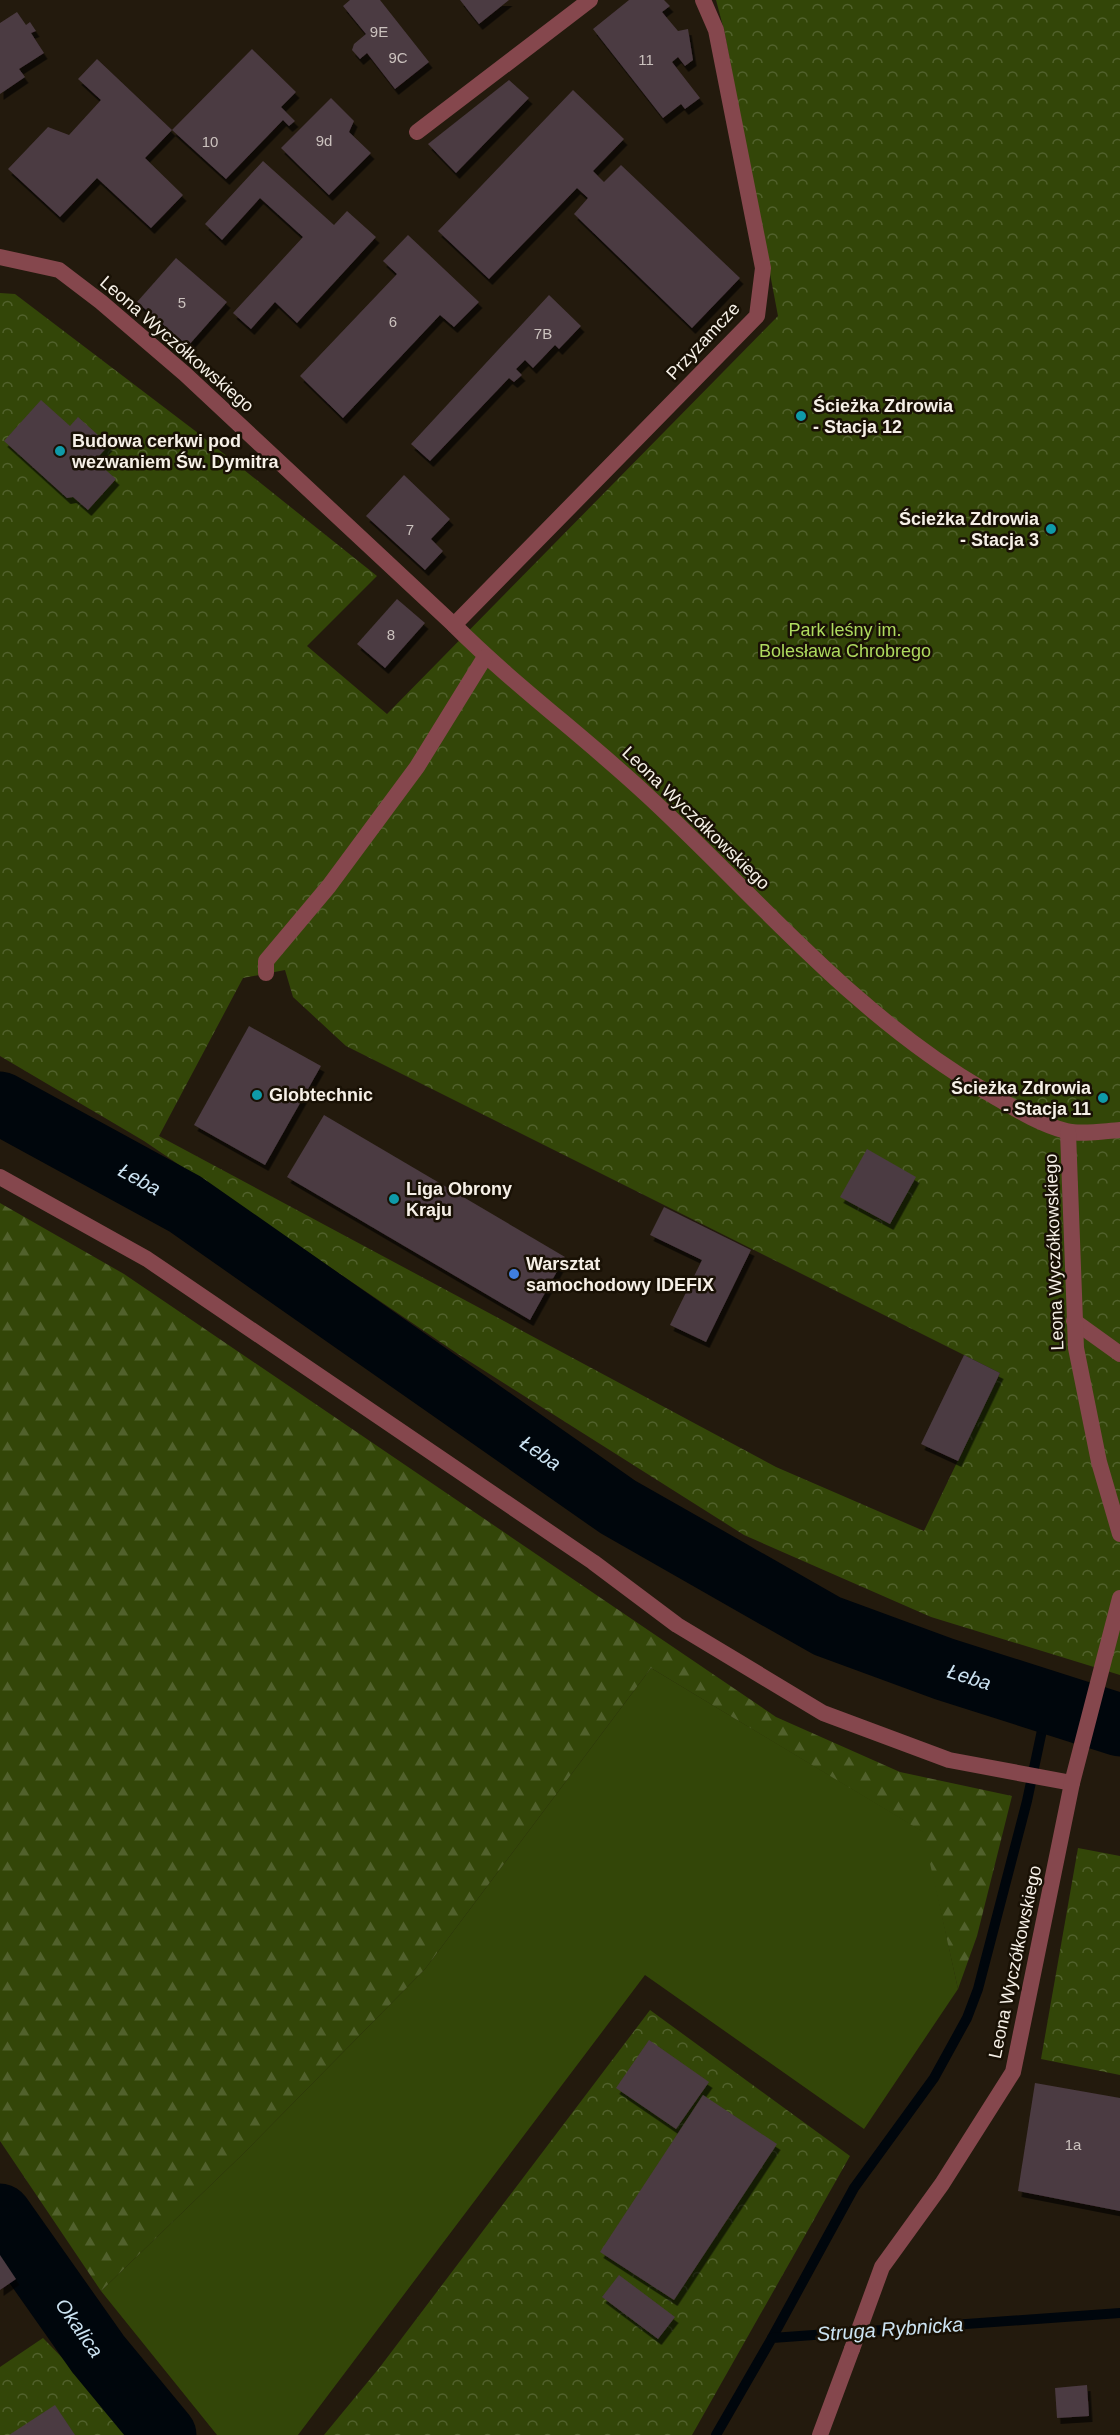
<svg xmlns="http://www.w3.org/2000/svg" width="1120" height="2435" font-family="Arial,sans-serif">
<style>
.green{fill:#334608}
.forest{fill:url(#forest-firs)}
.park{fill:url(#park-crowns);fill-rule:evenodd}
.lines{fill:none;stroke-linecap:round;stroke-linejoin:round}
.stream{stroke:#00060c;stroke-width:10}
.river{stroke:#00060c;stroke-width:63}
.building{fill:#4b3a42;filter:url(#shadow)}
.service{stroke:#85474d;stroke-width:16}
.pedestrian{stroke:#85474d;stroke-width:16}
.minor{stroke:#85474d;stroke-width:16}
.culture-dot{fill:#0f9aa8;stroke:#191105;stroke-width:2}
.shop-dot{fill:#3f7fe0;stroke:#191105;stroke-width:2}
.labels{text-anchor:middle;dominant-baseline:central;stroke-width:5;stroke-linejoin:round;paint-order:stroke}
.number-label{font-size:15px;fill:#cbc2be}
.street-label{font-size:18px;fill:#f6f0e7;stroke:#191105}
.poi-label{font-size:18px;font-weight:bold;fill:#f6f0e7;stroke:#191105;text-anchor:start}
.park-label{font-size:18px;fill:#afdb5f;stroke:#191105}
.water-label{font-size:20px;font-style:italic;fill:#cce3f2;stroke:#191105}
</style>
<defs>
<pattern id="forest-firs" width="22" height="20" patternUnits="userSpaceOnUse" patternTransform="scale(1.5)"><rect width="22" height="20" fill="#334608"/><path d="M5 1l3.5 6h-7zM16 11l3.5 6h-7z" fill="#51612c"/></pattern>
<pattern id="park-crowns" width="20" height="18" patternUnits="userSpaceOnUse" patternTransform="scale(1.5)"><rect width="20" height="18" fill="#334608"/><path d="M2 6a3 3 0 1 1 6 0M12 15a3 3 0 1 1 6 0" fill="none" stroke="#51612c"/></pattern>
<filter id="shadow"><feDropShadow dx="3.5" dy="6" stdDeviation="0" flood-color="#0009"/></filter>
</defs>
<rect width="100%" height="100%" fill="#231a0d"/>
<path class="green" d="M 651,1668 L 924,1832 L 958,1989 L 864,2129 L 645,1975 L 298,2435 L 217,2435 L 101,2291 L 246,2151 L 425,1969 Z"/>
<path class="forest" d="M 0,1203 L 124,1274 L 776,1717 L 900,1772 L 1012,1796 L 977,1936 L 958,1989 L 923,1832 L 651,1668 L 425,1969 L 246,2151 L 101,2291 L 0,2141 Z"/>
<g class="park">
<path d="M 716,0 L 1120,0 L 1120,1675 L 931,1617 L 744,1535 L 458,1354 L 144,1141 L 0,1056 L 0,293 L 15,294 L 194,430 L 377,576 L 307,646 L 387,714 L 778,316 L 724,30 ZM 285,970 L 293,997 L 346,1046 L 1000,1373 L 924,1531 L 776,1467 L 159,1136 L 243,978 Z"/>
<path d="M 1078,1848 L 1120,1856 L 1120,2075 L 1041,2059 Z"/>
<path d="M 650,2010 L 850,2156 L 692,2435 L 324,2435 L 380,2367 Z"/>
<path d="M 43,2338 L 137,2435 L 0,2435 L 0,2367 Z"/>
</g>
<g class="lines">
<g class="stream">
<path d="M 772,2338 L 854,2188 L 934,2078 L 967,2018 L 978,1989 L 1027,1801 L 1048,1702"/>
<path d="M 716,2435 L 772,2338 L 1120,2313"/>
</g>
<g class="river">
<path id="s1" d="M 0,1103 L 185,1204 L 618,1507 L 827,1626 L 944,1669 L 1120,1725"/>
<path id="s2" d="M 0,2215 L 98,2354 L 165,2435"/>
</g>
</g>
<g class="building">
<path d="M 350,0 L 380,0 L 429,62 L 395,89 L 367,53 L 360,59 L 352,50 L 354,44 L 366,34 L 343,6 Z"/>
<path d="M 460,0 L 509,0 L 479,24 Z"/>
<path d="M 629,0 L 664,0 L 670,6 L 662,12 L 678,31 L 688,29 L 693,60 L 685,66 L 678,57 L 672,62 L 700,98 L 685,109 L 681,104 L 663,118 L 593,29 Z"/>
<path d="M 17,12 L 26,25 L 30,22 L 36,31 L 31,33 L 44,53 L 19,69 L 25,77 L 0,94 L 0,23 Z"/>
<path d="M 252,49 L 296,92 L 281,107 L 295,121 L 289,126 L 283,120 L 226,179 L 172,130 L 145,158 L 183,195 L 151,228 L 97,178 L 60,217 L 8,169 L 48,127 L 69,135 L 101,100 L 78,79 L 97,59 L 172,130 Z"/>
<path d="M 509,80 L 529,98 L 456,173 L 428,144 Z"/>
<path d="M 573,90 L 624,139 L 593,171 L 604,182 L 621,165 L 740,278 L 692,328 L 574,214 L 588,198 L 577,188 L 489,279 L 438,231 Z"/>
<path d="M 331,98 L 354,121 L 349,132 L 371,153 L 329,195 L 281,148 Z"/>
<path d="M 263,161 L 334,225 L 347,211 L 376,237 L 297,323 L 275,302 L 251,329 L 233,313 L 303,237 L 260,198 L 222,240 L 205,224 Z"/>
<path d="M 408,235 L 479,302 L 454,327 L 440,315 L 343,418 L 300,376 L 397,274 L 383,261 Z"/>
<path d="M 176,258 L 227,302 L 188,346 L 137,302 Z"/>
<path d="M 549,295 L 581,326 L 559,349 L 555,345 L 533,368 L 525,360 L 516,369 L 522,375 L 514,382 L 509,378 L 430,461 L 411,444 Z"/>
<path d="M 41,400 L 70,426 L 78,417 L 109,445 L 99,456 L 103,460 L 99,464 L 116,479 L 88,510 L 73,497 L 67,498 L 4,441 Z"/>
<path d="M 404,475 L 450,519 L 431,539 L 443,551 L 425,570 L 366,516 Z"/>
<path d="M 397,599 L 425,623 L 385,668 L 357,644 Z"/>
<path d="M 249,1026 L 321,1066 L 265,1165 L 194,1125 Z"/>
<path d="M 324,1115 L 565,1257 L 530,1320 L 287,1177 Z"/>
<path d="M 867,1149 L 916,1177 L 890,1224 L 840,1197 Z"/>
<path d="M 664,1207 L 751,1250 L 706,1342 L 670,1325 L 702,1260 L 650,1235 Z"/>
<path d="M 964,1355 L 1000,1373 L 958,1461 L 921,1444 Z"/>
<path d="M 649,2040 L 709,2082 L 676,2129 L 616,2088 Z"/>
<path d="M 1035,2083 L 1120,2098 L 1120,2211 L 1018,2191 Z"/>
<path d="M 703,2095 L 777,2144 L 674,2300 L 600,2252 Z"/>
<path d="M 0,2255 L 16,2279 L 0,2290 Z"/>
<path d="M 619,2275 L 675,2317 L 658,2339 L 602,2297 Z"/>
<path d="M 1087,2385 L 1089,2416 L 1057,2418 L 1055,2388 Z"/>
<path d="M 55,2405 L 75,2435 L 9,2435 Z"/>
</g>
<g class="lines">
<g class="service">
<path d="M 454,625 C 515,686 585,737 648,796 C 758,898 853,1014 985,1091 C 1011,1106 1036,1123 1066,1131 C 1081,1135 1104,1131 1120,1130"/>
<path d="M 266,973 L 266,961 L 329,886 L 417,767 L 485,657"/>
<path d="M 1074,1321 L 1120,1354"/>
<path d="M 820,2435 L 852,2349"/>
</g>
<g class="pedestrian">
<path d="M 1068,1132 L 1076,1348 L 1099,1462 L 1120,1534"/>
<path d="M 0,1177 L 147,1259 L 593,1562 L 677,1625 L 823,1713 L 949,1760 L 1072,1783"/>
<path d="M 852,2349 L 882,2267 L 942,2184 L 1013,2072 L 1072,1783 L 1120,1598"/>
</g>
<g class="minor">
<path d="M 417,132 L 590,0"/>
<path d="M 0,257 L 59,270 L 101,302 L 185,374 L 454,625 L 757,316 L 763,268 L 716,30 L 703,0"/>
</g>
</g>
<g class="culture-dot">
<circle cx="801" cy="416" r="6"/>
<circle cx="60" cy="451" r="6"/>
<circle cx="1051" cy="529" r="6"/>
<circle cx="257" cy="1095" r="6"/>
<circle cx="1103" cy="1098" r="6"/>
<circle cx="394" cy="1199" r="6"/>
</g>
<circle class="shop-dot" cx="514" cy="1274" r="6"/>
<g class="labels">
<g class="number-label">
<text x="379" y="31">9E</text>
<text x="398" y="57">9C</text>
<text x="646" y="59">11</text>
<text x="324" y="140">9d</text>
<text x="210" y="141">10</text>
<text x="182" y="302">5</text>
<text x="393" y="321">6</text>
<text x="543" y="333">7B</text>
<text x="410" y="529">7</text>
<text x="391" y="634">8</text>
<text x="1073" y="2144">1a</text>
</g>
<g class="street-label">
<text transform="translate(703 341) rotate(-47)">Przyzamcze</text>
<text transform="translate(177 344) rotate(41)">Leona Wyczółkowskiego</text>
<text transform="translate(696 818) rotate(44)">Leona Wyczółkowskiego</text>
<text transform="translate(1054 1252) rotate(-92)">Leona Wyczółkowskiego</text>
<text transform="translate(1015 1962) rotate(-78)">Leona Wyczółkowskiego</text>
</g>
<g class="poi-label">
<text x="813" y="406">Ścieżka Zdrowia<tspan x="813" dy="21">- Stacja 12</tspan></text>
<text x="72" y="441">Budowa cerkwi pod<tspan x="72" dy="21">wezwaniem Św. Dymitra</tspan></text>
<text x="1039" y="519" text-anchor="end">Ścieżka Zdrowia<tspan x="1039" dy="21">- Stacja 3</tspan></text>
<text x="1091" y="1088" text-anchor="end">Ścieżka Zdrowia<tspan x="1091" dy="21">- Stacja 11</tspan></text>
<text x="269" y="1095">Globtechnic</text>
<text x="406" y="1189">Liga Obrony<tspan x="406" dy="21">Kraju</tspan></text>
<text x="526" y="1264">Warsztat<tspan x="526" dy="21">samochodowy IDEFIX</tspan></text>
</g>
<g class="park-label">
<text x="845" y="630">Park leśny im.<tspan x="845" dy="21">Bolesława Chrobrego</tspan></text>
</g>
<g class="water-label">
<text stroke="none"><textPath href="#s1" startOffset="159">Łeba</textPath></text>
<text stroke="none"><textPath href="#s1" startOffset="645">Łeba</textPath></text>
<text stroke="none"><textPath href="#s1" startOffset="1131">Łeba</textPath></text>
<text stroke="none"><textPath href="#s2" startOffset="138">Okalica</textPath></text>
<text transform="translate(890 2329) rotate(-4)">Struga Rybnicka</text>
</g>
</g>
</svg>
